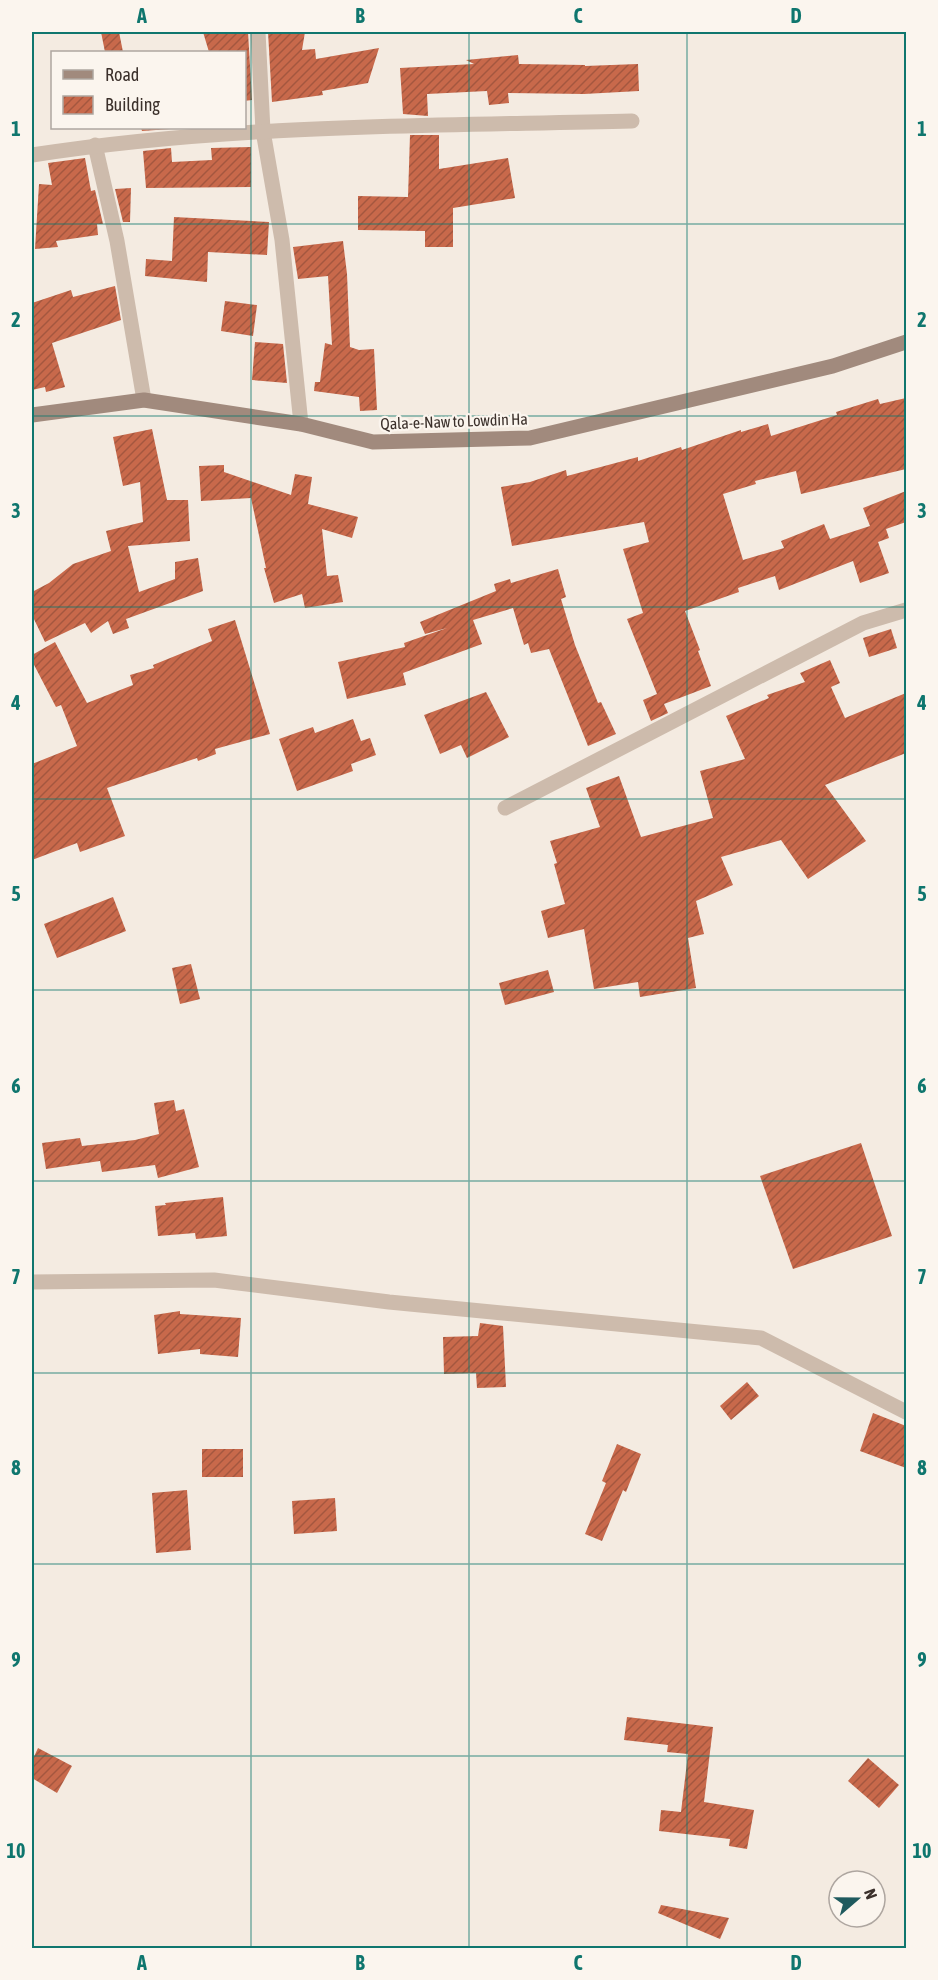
<svg xmlns="http://www.w3.org/2000/svg" width="938" height="1980" font-family="'Asap Condensed',sans-serif">
<style>
.building{fill:url(#building-hatch)}
.lines{fill:none;stroke-linecap:round;stroke-linejoin:round}
.minor{stroke:#cdbbac;stroke-width:15}
.secondary{stroke:#a18a7d;stroke-width:15}
.grid{fill:none;stroke:#0f766e;stroke-width:1.5;stroke-opacity:0.55}
.labels{text-anchor:middle;dominant-baseline:central;stroke-width:4.5;stroke-linejoin:round;paint-order:stroke}
.street-label{font-size:16px;fill:#3b302b;stroke:#fbf5ee}
.neatline{fill:none;stroke:#0f766e;stroke-width:2}
.grid-label{font-size:20px;text-anchor:middle;font-weight:bold;fill:#0f766e}
</style>
<defs>
<pattern id="building-hatch" width="6" height="6" patternUnits="userSpaceOnUse" patternTransform="scale(1.5)"><rect width="6" height="6" fill="#c8694b"/><path d="M-1 1l2-2M0 6l6-6M5 7l2-2" fill="none" stroke="#a4573f"/></pattern>
</defs>
<rect width="100%" height="100%" fill="#f4ebe1"/>
<g class="building">
<path d="M 101,32 L 119,32 L 123,52 L 105,52 Z"/>
<path d="M 203,32 L 248,32 L 252,100 L 244,101 L 244,52 L 209,52 Z"/>
<path d="M 268,32 L 305,32 L 302,50 L 315,49 L 316,59 L 379,48 L 368,83 L 322,91 L 323,95 L 272,102 Z"/>
<path d="M 518,55 L 519,64 L 585,65 L 585,66 L 638,64 L 639,91 L 584,94 L 508,93 L 509,103 L 489,105 L 487,91 L 427,94 L 428,116 L 403,114 L 400,68 L 474,64 L 466,60 Z"/>
<path d="M 141,128 L 170,128 L 170,129 L 142,131 Z"/>
<path d="M 410,135 L 439,135 L 439,169 L 508,158 L 515,198 L 453,208 L 453,247 L 425,247 L 425,231 L 358,230 L 358,196 L 408,197 Z"/>
<path d="M 251,147 L 251,187 L 146,188 L 143,151 L 171,148 L 172,162 L 212,160 L 211,148 Z"/>
<path d="M 85,158 L 91,191 L 95,190 L 103,224 L 97,224 L 98,235 L 56,241 L 58,247 L 35,249 L 39,184 L 52,185 L 48,163 Z"/>
<path d="M 131,188 L 130,222 L 123,222 L 115,189 Z"/>
<path d="M 174,217 L 269,222 L 267,255 L 208,252 L 207,282 L 145,276 L 146,259 L 172,261 Z"/>
<path d="M 343,241 L 347,274 L 350,347 L 359,350 L 374,349 L 377,410 L 360,411 L 359,397 L 314,391 L 315,382 L 320,382 L 325,343 L 332,345 L 328,276 L 298,279 L 293,247 Z"/>
<path d="M 115,286 L 121,320 L 52,343 L 65,387 L 46,392 L 45,387 L 32,390 L 32,303 L 71,290 L 73,297 Z"/>
<path d="M 225,301 L 257,305 L 253,336 L 221,331 Z"/>
<path d="M 255,342 L 283,344 L 287,383 L 252,380 Z"/>
<path d="M 906,398 L 906,469 L 801,494 L 796,471 L 755,481 L 756,484 L 723,494 L 743,560 L 784,548 L 781,541 L 824,524 L 830,539 L 870,526 L 863,508 L 906,491 L 906,522 L 886,529 L 889,538 L 878,542 L 889,573 L 860,583 L 853,561 L 779,590 L 775,576 L 738,588 L 739,592 L 685,611 L 700,650 L 698,651 L 711,686 L 664,704 L 668,713 L 651,721 L 643,700 L 657,694 L 627,619 L 643,613 L 623,549 L 649,542 L 644,522 L 512,546 L 501,487 L 530,482 L 566,470 L 567,476 L 638,457 L 638,461 L 681,447 L 682,450 L 741,430 L 741,432 L 768,424 L 771,436 L 837,415 L 836,412 L 878,399 L 880,404 Z"/>
<path d="M 152,429 L 167,500 L 188,500 L 190,541 L 128,546 L 139,592 L 175,579 L 175,562 L 198,558 L 203,591 L 126,619 L 129,628 L 113,634 L 108,621 L 91,633 L 85,623 L 45,642 L 32,615 L 32,592 L 49,583 L 73,564 L 111,551 L 106,531 L 143,522 L 140,482 L 123,486 L 113,437 Z"/>
<path d="M 224,465 L 224,472 L 291,495 L 295,474 L 312,477 L 308,504 L 358,517 L 352,538 L 322,529 L 327,576 L 338,575 L 343,602 L 305,608 L 302,594 L 274,603 L 264,568 L 266,568 L 251,498 L 201,501 L 199,466 Z"/>
<path d="M 558,569 L 566,597 L 561,599 L 575,645 L 598,703 L 601,702 L 616,734 L 588,746 L 549,649 L 531,653 L 528,643 L 524,645 L 513,608 L 473,620 L 482,644 L 403,673 L 406,685 L 347,699 L 338,662 L 405,647 L 404,643 L 447,628 L 425,634 L 420,622 L 496,591 L 494,584 L 510,579 L 511,583 Z"/>
<path d="M 235,620 L 270,734 L 215,749 L 216,754 L 198,761 L 197,758 L 107,788 L 125,836 L 80,852 L 77,843 L 32,860 L 32,764 L 77,746 L 61,705 L 56,707 L 32,661 L 32,655 L 55,642 L 87,703 L 133,685 L 130,675 L 154,668 L 153,665 L 212,641 L 208,629 Z"/>
<path d="M 891,629 L 897,648 L 869,657 L 863,638 Z"/>
<path d="M 830,660 L 840,683 L 831,687 L 845,718 L 906,693 L 906,753 L 825,785 L 866,841 L 808,879 L 781,840 L 721,857 L 733,885 L 696,901 L 704,934 L 688,938 L 696,988 L 640,997 L 638,982 L 594,989 L 584,929 L 548,938 L 541,911 L 565,904 L 554,864 L 557,863 L 550,841 L 600,827 L 586,788 L 619,776 L 641,837 L 713,818 L 700,771 L 745,759 L 726,716 L 769,698 L 767,695 L 805,682 L 800,673 Z"/>
<path d="M 486,692 L 509,737 L 467,758 L 461,745 L 440,754 L 424,715 Z"/>
<path d="M 353,719 L 361,741 L 370,738 L 376,755 L 351,764 L 353,771 L 297,791 L 279,739 L 313,727 L 315,733 Z"/>
<path d="M 113,897 L 126,931 L 57,958 L 44,924 Z"/>
<path d="M 191,964 L 200,999 L 180,1004 L 172,968 Z"/>
<path d="M 548,970 L 554,992 L 505,1005 L 499,983 Z"/>
<path d="M 174,1100 L 176,1111 L 184,1109 L 199,1167 L 158,1178 L 155,1165 L 102,1172 L 100,1161 L 46,1169 L 42,1143 L 80,1138 L 82,1146 L 135,1140 L 159,1134 L 154,1103 Z"/>
<path d="M 861,1143 L 892,1236 L 793,1269 L 760,1176 Z"/>
<path d="M 223,1197 L 227,1236 L 196,1239 L 195,1233 L 158,1236 L 155,1206 L 166,1205 L 165,1203 Z"/>
<path d="M 180,1311 L 180,1314 L 241,1318 L 238,1357 L 200,1354 L 200,1349 L 158,1354 L 154,1315 Z"/>
<path d="M 480,1323 L 503,1326 L 506,1387 L 477,1388 L 476,1373 L 444,1374 L 443,1337 L 478,1336 Z"/>
<path d="M 747,1382 L 759,1396 L 731,1420 L 720,1406 Z"/>
<path d="M 873,1413 L 906,1426 L 906,1468 L 860,1451 Z"/>
<path d="M 617,1444 L 641,1454 L 626,1492 L 623,1490 L 602,1541 L 585,1534 L 606,1483 L 602,1481 Z"/>
<rect x="202" y="1449" width="41" height="28"/>
<path d="M 187,1490 L 191,1550 L 156,1553 L 152,1493 Z"/>
<path d="M 335,1498 L 337,1531 L 294,1534 L 292,1501 Z"/>
<path d="M 627,1717 L 713,1727 L 704,1802 L 754,1810 L 747,1849 L 729,1846 L 730,1839 L 659,1831 L 661,1810 L 681,1812 L 688,1754 L 667,1752 L 668,1745 L 624,1740 Z"/>
<path d="M 38,1748 L 72,1766 L 57,1793 L 32,1778 L 32,1761 Z"/>
<path d="M 868,1758 L 899,1785 L 879,1808 L 848,1781 Z"/>
<path d="M 661,1905 L 729,1918 L 720,1939 L 658,1913 Z"/>
</g>
<g class="lines">
<g class="minor">
<path d="M 258,32 L 263,131 L 282,240 L 301,424"/>
<path d="M 95,145 L 117,241 L 144,400"/>
<path d="M 32,155 C 229,124 432,126 632,121"/>
<path d="M 505,808 L 863,623 L 906,610"/>
<path d="M 32,1282 L 214,1280 L 389,1302 L 761,1338 L 906,1412"/>
</g>
<path class="secondary" d="M 32,415 L 144,400 L 301,424 L 373,442 L 530,438 L 833,366 L 906,342"/>
</g>
<path class="grid" d="M 251,32 L 251,1948M 469,32 L 469,1948M 687,32 L 687,1948M 32,224 L 906,224M 32,416 L 906,416M 32,607 L 906,607M 32,799 L 906,799M 32,990 L 906,990M 32,1181 L 906,1181M 32,1373 L 906,1373M 32,1564 L 906,1564M 32,1756 L 906,1756"/>
<g class="labels">
<g class="street-label">
<text transform="translate(454 421) rotate(-2)">Qala-e-Naw to Lowdin Ha</text>
</g>
</g>
<rect width="938" height="1980" fill="none" stroke="#fbf5ee" stroke-width="66"/>
<rect x="51" y="51" width="195" height="78" fill="#fbf5ee" stroke="#aea6a0" stroke-width="1.5"/>
<rect x="63" y="70" width="30" height="9" fill="#a18a7d" stroke="#aea6a0" stroke-width="1.5"/>
<text x="105" y="81" font-size="18" fill="#3b302b">Road</text>
<rect x="63" y="96" width="30" height="18" fill="url(#building-hatch)" stroke="#aea6a0" stroke-width="1.5"/>
<text x="105" y="111" font-size="18" fill="#3b302b">Building</text>
<g transform="translate(857 1899) rotate(70)"><circle r="28" fill="#fbf5ee" stroke="#aea6a0" stroke-width="1.5"/>
<path d="M0-4.5L10 22L0 15L-10 22Z" fill="#1f5a5e"/>
<text y="-9" font-size="16" font-weight="bold" text-anchor="middle" fill="#3b302b">N</text>
</g>
<rect x="33" y="33" width="872" height="1914" class="neatline"/>
<g class="grid-label">
<text x="142" y="23">A</text>
<text x="360" y="23">B</text>
<text x="578" y="23">C</text>
<text x="796" y="23">D</text>
<text x="16" y="136">1</text>
<text x="922" y="136">1</text>
<text x="16" y="327">2</text>
<text x="922" y="327">2</text>
<text x="16" y="518">3</text>
<text x="922" y="518">3</text>
<text x="16" y="710">4</text>
<text x="922" y="710">4</text>
<text x="16" y="901">5</text>
<text x="922" y="901">5</text>
<text x="16" y="1093">6</text>
<text x="922" y="1093">6</text>
<text x="16" y="1284">7</text>
<text x="922" y="1284">7</text>
<text x="16" y="1475">8</text>
<text x="922" y="1475">8</text>
<text x="16" y="1667">9</text>
<text x="922" y="1667">9</text>
<text x="16" y="1858">10</text>
<text x="922" y="1858">10</text>
<text x="142" y="1970">A</text>
<text x="360" y="1970">B</text>
<text x="578" y="1970">C</text>
<text x="796" y="1970">D</text>
</g>
</svg>
